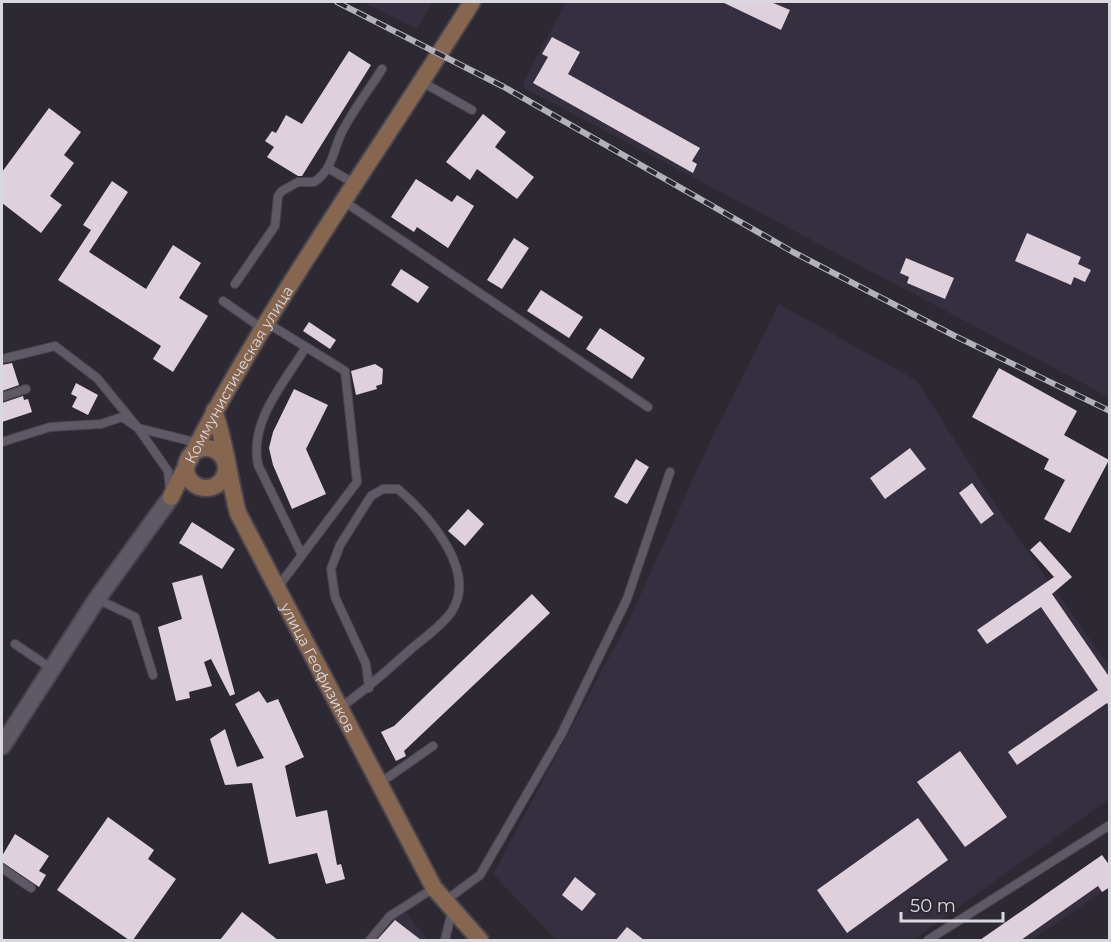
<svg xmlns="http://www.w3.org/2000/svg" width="1111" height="942" font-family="Montserrat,sans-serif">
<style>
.built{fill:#362f3f}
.building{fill:#ded1db}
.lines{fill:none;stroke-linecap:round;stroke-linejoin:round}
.service-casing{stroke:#48454e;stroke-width:10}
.tertiary-casing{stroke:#48454e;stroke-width:20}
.secondary-casing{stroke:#48454e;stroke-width:20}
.service{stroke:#5e5965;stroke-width:8}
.tertiary{stroke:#5e5965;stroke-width:16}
.secondary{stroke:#86664e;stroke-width:16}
.rail-casing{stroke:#b3b1b9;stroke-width:6}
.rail{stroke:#2d2933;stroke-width:4;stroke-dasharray:11;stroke-linecap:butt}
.labels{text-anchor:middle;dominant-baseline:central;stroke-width:6;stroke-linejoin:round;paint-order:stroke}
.street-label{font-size:15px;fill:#dad8df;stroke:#2d2933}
</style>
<rect width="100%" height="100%" fill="#2d2933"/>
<g class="built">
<path d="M 362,2 L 433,2 L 417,29 Z"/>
<path d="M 566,2 L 1109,2 L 1109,397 L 524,88 L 523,83 Z"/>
<path d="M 779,304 L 917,381 L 1006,521 L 1109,666 L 1109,799 L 913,940 L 556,940 L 493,874 L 629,620 L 713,435 Z"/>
<path d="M 1102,855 L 1109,866 L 1109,887 L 1031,940 L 980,940 Z"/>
<path d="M 400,906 L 428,940 L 374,940 Z"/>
</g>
<g class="building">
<path d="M 722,2 L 771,2 L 790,10 L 781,30 Z"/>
<path d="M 552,37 L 580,52 L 568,74 L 700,148 L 692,161 L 697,164 L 693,173 L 533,83 L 548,57 L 542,54 Z"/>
<path d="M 349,51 L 371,65 L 302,176 L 298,176 L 267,157 L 274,147 L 265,141 L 272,131 L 276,133 L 286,115 L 302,124 Z"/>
<path d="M 49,108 L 81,132 L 64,155 L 74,163 L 50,196 L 62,205 L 41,233 L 2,203 L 2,172 Z"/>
<path d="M 483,114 L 506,132 L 495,147 L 534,177 L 517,199 L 477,169 L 470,180 L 446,162 Z"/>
<path d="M 416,179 L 452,202 L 457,195 L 474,206 L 448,248 L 417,227 L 414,232 L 391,217 Z"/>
<path d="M 112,181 L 128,192 L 89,252 L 146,289 L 173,245 L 201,263 L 179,298 L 208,316 L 173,372 L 153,359 L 161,346 L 58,280 L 91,230 L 83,225 Z"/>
<path d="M 1027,233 L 1081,257 L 1078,264 L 1091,270 L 1085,282 L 1074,277 L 1071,285 L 1015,261 Z"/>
<path d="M 514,238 L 529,248 L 502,289 L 487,280 Z"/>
<path d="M 906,258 L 954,278 L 945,299 L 907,283 L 909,277 L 900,273 Z"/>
<path d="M 401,269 L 429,287 L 418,303 L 391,285 Z"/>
<path d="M 541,290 L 583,317 L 569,338 L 527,311 Z"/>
<path d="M 309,322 L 336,340 L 330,349 L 303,331 Z"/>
<path d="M 600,328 L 645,358 L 632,379 L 586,349 Z"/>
<path d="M 12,363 L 19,385 L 2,391 L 2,365 Z"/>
<path d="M 375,364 L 383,369 L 382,384 L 376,386 L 377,389 L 356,395 L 351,371 Z"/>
<path d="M 999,368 L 1077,411 L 1064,435 L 1109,460 L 1070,533 L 1044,519 L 1065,480 L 1044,469 L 1049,459 L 972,417 Z"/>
<path d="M 76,383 L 98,395 L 88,415 L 72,407 L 77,397 L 71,394 Z"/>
<path d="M 294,389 L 328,405 L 306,449 L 326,494 L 292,509 L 273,465 L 269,448 L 273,432 Z"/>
<path d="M 23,396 L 24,400 L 28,399 L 32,412 L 2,422 L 2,403 Z"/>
<path d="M 910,448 L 926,469 L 885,499 L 870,478 Z"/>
<path d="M 636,459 L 649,467 L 627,504 L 614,497 Z"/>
<path d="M 972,483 L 994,514 L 981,524 L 959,493 Z"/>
<path d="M 468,509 L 484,524 L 465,546 L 448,531 Z"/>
<path d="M 192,522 L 235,549 L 222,569 L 179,543 Z"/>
<path d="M 1040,541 L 1072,577 L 1052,594 L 1110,678 L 1110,707 L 1107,703 L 1017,765 L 1008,752 L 1098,690 L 1041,607 L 987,644 L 977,630 L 1054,577 L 1030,550 Z"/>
<path d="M 202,575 L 235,694 L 230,696 L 211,659 L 204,662 L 212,686 L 189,692 L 190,698 L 176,701 L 158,627 L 182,619 L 172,583 Z"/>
<path d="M 532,594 L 550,613 L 404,751 L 406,756 L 396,761 L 381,732 L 394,726 Z"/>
<path d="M 259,691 L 267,703 L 278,699 L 304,757 L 285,766 L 296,817 L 327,810 L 337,865 L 341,864 L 345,879 L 326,884 L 317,853 L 269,864 L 252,783 L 225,785 L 210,739 L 225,729 L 237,767 L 264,758 L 235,704 Z"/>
<path d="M 960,751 L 1007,817 L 965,847 L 917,782 Z"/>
<path d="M 108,817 L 154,850 L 148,859 L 176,879 L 133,940 L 129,940 L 57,890 Z"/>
<path d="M 918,818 L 948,860 L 847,933 L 817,890 Z"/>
<path d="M 15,834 L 49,856 L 39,871 L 46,875 L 39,887 L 2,862 L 2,856 Z"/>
<path d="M 1102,855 L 1110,866 L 1110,887 L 1102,892 L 1098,886 L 1021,940 L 980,940 Z"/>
<path d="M 575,877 L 596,894 L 582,911 L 562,895 Z"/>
<path d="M 242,912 L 278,940 L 220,940 Z"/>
<path d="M 395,920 L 421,940 L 377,940 Z"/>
<path d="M 627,927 L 644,940 L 616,940 Z"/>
</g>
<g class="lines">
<g class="service-casing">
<g id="service">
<path d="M 422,82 L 472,110"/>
<path d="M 328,168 L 355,184"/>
<path d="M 345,202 L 648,407"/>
<path d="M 235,284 L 275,226 L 278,196 L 282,191 L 298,182 L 314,182 C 332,171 333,151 341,134 C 352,111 369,90 382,69"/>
<path d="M 223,301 L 263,329"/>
<path d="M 267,323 L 345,371 L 357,482 L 278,587"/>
<path d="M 2,359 L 55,346 L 97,378 L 138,428 L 168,471 L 170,490"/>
<path d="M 2,397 L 26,389"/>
<path d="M 2,442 L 50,427 L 101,424 L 122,417 L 138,428 L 198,443"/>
<path d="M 302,555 L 258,465 C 249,421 284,383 306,347"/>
<path d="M 97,599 L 135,617 L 153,675"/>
<path d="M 15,644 L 52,669"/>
<path d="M 340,708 C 365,690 388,670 411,649 C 424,638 443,625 452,611 C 478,570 427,514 398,489 L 383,489 L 371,496 L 340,545 L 331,569 L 335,597 L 366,664 L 369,688"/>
<path d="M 380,783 L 433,746"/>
<path d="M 2,868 L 31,888"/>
<path d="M 445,901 L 480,875 L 561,735 L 627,599 L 670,472"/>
<path d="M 370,940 L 390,916 L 434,888"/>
<path d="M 445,940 L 452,911"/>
<path d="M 928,940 L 1110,825"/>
</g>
</g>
<g class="tertiary-casing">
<path id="tertiary" d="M 2,746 L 97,599 L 171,497"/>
</g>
<g class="secondary-casing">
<g id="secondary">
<path id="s1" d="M 214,411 C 226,444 229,479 238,513 L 434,888 L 480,940"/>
<circle cx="206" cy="468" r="20"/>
<path id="s2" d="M 171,497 C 254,323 371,165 472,2"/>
</g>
</g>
<use href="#service" class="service"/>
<use href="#tertiary" class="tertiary"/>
<use href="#secondary" class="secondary"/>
<g class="rail-casing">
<path id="rail" d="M 337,2 L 504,87 L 793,252 L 955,336 L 1110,411"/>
</g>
<use href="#rail" class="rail"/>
</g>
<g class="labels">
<g class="street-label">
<text stroke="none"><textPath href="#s2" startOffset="140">Коммунистическая улица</textPath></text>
<text stroke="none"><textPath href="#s1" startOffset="279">улица Геофизиков</textPath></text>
</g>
</g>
<rect width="1111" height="942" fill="none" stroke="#dad8df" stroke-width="6"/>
<path d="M901 912v9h102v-9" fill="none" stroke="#dad8df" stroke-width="3"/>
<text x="910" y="912" font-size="18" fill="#dad8df" stroke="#2d2933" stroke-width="4.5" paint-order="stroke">50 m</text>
</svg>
